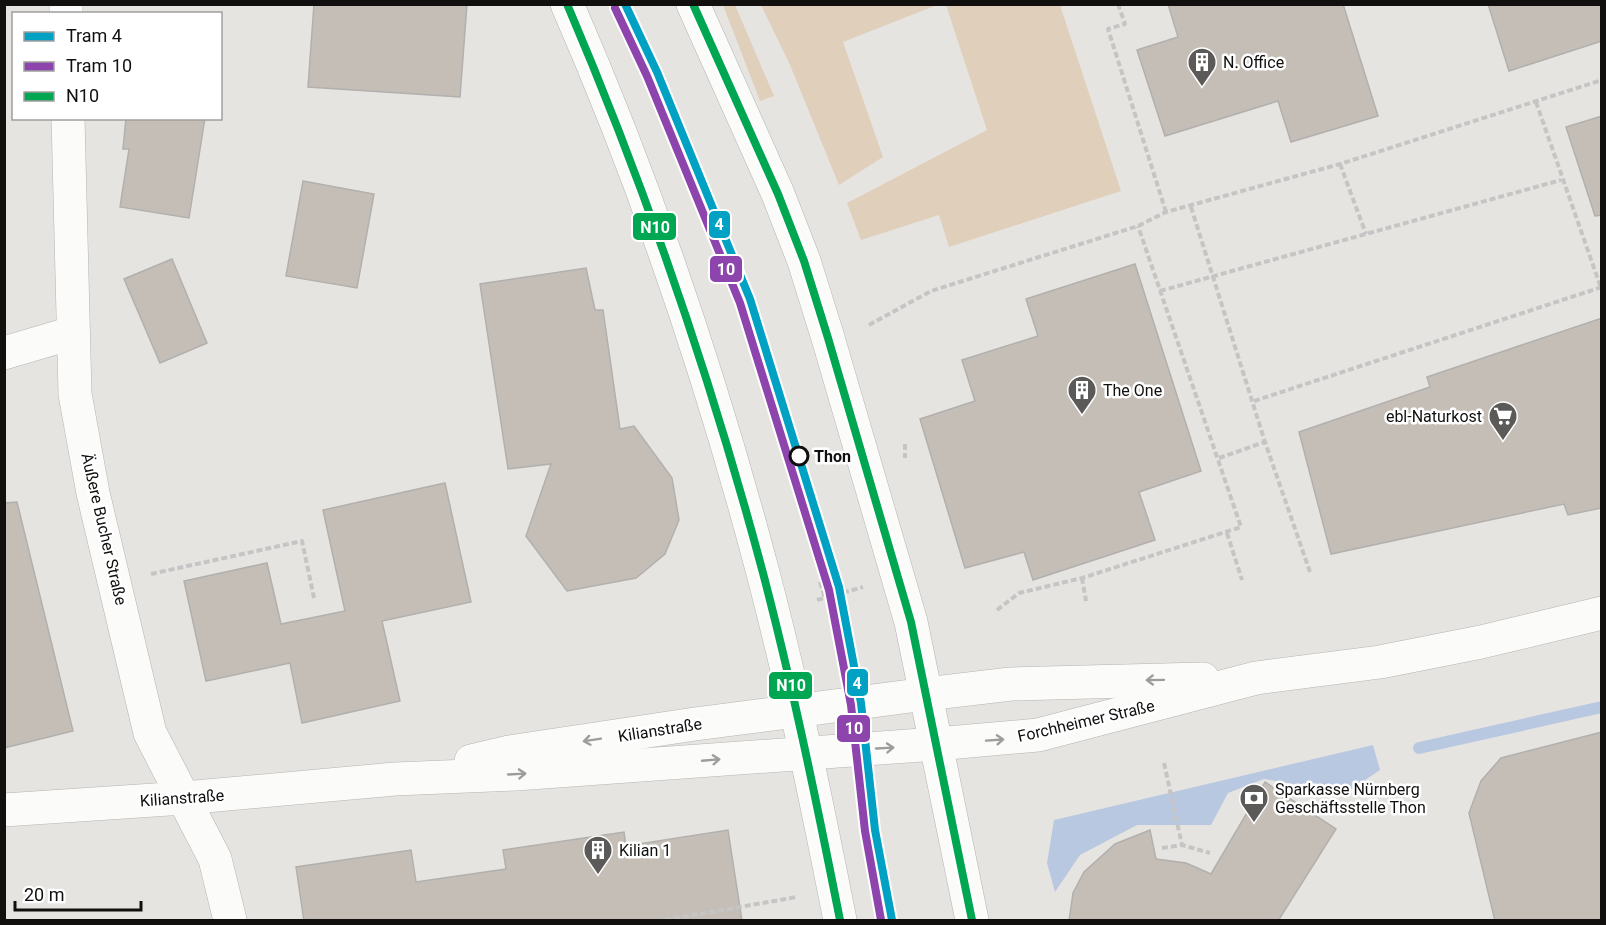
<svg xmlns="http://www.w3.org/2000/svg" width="1606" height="925" font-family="Roboto,sans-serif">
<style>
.green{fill:#e0cfbb}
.water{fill:#b9c8e1}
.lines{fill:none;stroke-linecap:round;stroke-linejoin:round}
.stream{stroke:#b9c8e1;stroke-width:12}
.building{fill:#c5beb6;stroke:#b1b0ae;stroke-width:1.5}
.minor-casing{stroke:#b5b4b2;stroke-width:34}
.major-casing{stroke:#b5b4b2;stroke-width:34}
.path{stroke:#c6c5c5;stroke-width:4;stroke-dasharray:6 3;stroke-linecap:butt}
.minor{stroke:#fbfbfa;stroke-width:33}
.major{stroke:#fbfbfa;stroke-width:33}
.bus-1-casing{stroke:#fff;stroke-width:12}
.bus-1{stroke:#00a651;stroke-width:8}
.tram-1-casing{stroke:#fff;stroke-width:12}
.tram-2-casing{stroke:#fff;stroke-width:12}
.tram-1{stroke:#01a1c4;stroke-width:8}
.tram-2{stroke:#8e44ad;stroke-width:8}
.oneway{stroke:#9d9d9c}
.stop-dot{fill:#fff;stroke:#11100f;stroke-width:3}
.labels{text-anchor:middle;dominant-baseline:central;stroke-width:5;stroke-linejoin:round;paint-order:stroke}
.poi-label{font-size:16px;fill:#11100f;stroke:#fff;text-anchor:start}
.stop-label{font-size:16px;font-weight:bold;fill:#11100f;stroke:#fff;text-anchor:start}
.street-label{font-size:16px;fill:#11100f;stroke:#fff}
.line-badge{stroke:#fff;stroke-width:2}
.badge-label{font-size:16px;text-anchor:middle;font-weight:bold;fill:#fff}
</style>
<rect width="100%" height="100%" fill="#e6e4e1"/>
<g class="green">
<path d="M 723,5 L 735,5 L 774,96 L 760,101 Z"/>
<path d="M 761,5 L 937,5 L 843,42 L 883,157 L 839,185 L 790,65 Z"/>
<path d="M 946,5 L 1060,5 L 1121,191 L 949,247 L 939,215 L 861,240 L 847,203 L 987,130 Z"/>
</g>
<path class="water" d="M 1373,745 L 1380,770 L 1346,793 L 1264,779 L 1228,793 L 1211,825 L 1137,825 L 1080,855 L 1055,892 L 1047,863 L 1054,820 Z"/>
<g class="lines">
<path class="stream" d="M 1419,748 L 1602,707"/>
</g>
<g class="building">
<path d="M 314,4 L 467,4 L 460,97 L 308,87 Z"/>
<path d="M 1168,4 L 1343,4 L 1378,116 L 1291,142 L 1278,101 L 1165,136 L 1137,50 L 1178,37 Z"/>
<path d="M 1488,4 L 1602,4 L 1602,41 L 1509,71 Z"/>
<path d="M 1602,116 L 1602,215 L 1595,216 L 1566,127 Z"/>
<path d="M 126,118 L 205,118 L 189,218 L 120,207 L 129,149 L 123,149 Z"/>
<path d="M 303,181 L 374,194 L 357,288 L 286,276 Z"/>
<path d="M 172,259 L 207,343 L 160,363 L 124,279 Z"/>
<path d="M 1135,264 L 1201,471 L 1139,492 L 1155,540 L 1033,580 L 1024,552 L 965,568 L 920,419 L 975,401 L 962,360 L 1038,336 L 1026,299 Z"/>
<path d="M 586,268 L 595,310 L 603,310 L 620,429 L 634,426 L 672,478 L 679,520 L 665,554 L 636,578 L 567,591 L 526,536 L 551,464 L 508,469 L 480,284 Z"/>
<path d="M 1602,318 L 1602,508 L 1568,515 L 1564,504 L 1331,554 L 1299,432 L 1430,387 L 1427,377 Z"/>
<path d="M 445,483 L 471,602 L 382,621 L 400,701 L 302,723 L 290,663 L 206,681 L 184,581 L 267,563 L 281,624 L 345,611 L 323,510 Z"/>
<path d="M 17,502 L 73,731 L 4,748 L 4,503 Z"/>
<path d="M 1602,732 L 1602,921 L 1495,921 L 1469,813 L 1481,781 L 1501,758 Z"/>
<path d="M 1265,782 L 1336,829 L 1278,921 L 1069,921 L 1073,893 L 1084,872 L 1115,844 L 1150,830 L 1156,859 L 1186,863 L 1211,874 Z"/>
<path d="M 728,830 L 742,921 L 304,921 L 296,867 L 411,850 L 416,882 L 506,869 L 503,850 L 624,832 L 626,846 Z"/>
</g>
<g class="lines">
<g class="minor-casing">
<g id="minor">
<path d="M 66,4 L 66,14"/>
<path d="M 68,118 L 75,394 L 93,493 L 150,733 L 215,859 L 230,920"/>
<path d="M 4,353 L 72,333"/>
<path d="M 926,694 L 1011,684 L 1203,679"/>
<path d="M 936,744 L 1038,735 L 1256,678 L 1380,662 L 1481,642 L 1602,613"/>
</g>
</g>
<g class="major-casing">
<g id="major">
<path d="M 567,4 C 647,187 712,380 763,573 C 793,687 817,804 840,920"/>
<path d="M 693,4 L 778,194 L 804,261 L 828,338 L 911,622 L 972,920"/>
<path d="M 471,761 L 509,752 L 695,724 L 926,694"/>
<path d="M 4,810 L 184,798 L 395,779 L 516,774 L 936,744"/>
</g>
</g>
<g class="path">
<path d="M 1118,4 L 1125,24 L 1108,29 L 1166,212"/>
<path d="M 1536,102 L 1601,288"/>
<path d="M 1340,164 L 1366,234"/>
<path d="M 1191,207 L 1265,442 L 1310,572"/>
<path d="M 1160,291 L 1561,180"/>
<path d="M 869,325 L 931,291 L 1138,226 L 1166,212 L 1340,164 L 1602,80"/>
<path d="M 1254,401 L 1602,287"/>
<path d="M 905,444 L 905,458"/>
<path d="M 1219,458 L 1265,442"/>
<path d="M 1227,533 L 1242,580"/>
<path d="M 151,574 L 302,541 L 314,598"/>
<path d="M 1082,578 L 1086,601"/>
<path d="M 820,582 L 825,598"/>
<path d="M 817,600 L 863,587"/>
<path d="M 997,610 L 1019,593 L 1082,578 L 1241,527 L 1138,226"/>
<path d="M 1164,763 L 1182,845"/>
<path d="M 1162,848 L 1182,845 L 1210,853"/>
<path d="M 665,920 L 797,897"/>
</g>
<use href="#minor" class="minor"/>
<use href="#major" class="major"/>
<g class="bus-1-casing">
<g id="bus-1">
<path d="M 567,4 C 646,189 711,378 763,573 C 793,687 817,804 840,920"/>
<path d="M 693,4 L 778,194 L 804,261 L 828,338 L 911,622 L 972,920"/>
</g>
</g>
<use href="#bus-1" class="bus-1"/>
<g class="tram-1-casing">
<path id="tram-1" d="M 625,4 L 657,72 L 750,299 L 839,587 L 861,703 L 875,830 L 892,920"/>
</g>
<g class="tram-2-casing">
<path id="tram-2" d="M 615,8 L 647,76 L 740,303 L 829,590 L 851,705 L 865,831 L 881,920"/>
</g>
<use href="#tram-1" class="tram-1"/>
<use href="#tram-2" class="tram-2"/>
</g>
<defs><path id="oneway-shaft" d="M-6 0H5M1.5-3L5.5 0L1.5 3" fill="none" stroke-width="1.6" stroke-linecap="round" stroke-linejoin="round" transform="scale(1.5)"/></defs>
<g class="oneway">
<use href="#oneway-shaft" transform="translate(1155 680) rotate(179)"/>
<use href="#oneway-shaft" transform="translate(592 740) rotate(171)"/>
<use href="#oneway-shaft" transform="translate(995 740) rotate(-4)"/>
<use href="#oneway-shaft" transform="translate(885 748) rotate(-3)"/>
<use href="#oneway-shaft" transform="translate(711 760) rotate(-5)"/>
<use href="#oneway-shaft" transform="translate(517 774) rotate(-3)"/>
</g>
<defs>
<g id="building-pin" transform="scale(1.5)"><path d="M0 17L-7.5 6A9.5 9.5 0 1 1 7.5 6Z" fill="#5c5a58" stroke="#fff"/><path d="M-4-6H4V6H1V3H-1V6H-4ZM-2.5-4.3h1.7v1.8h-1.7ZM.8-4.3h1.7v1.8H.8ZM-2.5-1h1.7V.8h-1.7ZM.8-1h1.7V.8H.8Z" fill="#fff"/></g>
<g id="supermarket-pin" transform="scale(1.5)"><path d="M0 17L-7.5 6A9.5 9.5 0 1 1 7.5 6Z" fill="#5c5a58" stroke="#fff"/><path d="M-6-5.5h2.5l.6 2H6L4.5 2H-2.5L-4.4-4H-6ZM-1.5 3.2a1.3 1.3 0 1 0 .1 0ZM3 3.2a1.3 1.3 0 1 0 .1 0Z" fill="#fff"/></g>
<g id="bank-pin" transform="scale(1.5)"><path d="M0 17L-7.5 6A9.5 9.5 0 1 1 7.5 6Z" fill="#5c5a58" stroke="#fff"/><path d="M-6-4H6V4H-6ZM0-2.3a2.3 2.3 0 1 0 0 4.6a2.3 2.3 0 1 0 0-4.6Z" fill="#fff"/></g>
</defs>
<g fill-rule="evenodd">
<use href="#building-pin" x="1202" y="62"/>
<use href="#building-pin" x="1082" y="390"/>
<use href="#supermarket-pin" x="1503" y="416"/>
<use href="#bank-pin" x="1254" y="798"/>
<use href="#building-pin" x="598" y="850"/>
</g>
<circle class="stop-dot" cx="799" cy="456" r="9"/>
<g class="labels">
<g class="poi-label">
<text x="1223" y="62">N. Office</text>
<text x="1103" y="390">The One</text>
<text x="1482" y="416" text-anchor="end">ebl-Naturkost</text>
<text x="1275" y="789">Sparkasse Nürnberg<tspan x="1275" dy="18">Geschäftsstelle Thon</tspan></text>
<text x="619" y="850">Kilian 1</text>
</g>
<g class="stop-label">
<text x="814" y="456">Thon</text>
</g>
<g class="street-label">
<text transform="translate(104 529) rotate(77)">Äußere Bucher Straße</text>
<text transform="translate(1086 721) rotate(-13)">Forchheimer Straße</text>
<text transform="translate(660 730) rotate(-9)">Kilianstraße</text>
<text transform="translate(182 798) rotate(-4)">Kilianstraße</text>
</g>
</g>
<g class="line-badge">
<rect x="708" y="210" width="23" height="29" rx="6" fill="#01a1c4"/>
<rect x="632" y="212" width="45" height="29" rx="6" fill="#00a651"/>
<rect x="709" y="255" width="34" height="28" rx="6" fill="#8e44ad"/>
<rect x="846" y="668" width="23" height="29" rx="6" fill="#01a1c4"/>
<rect x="768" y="671" width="45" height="29" rx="6" fill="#00a651"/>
<rect x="836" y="714" width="35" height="29" rx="6" fill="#8e44ad"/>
</g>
<g class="badge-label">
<text x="719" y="230">4</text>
<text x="655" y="233">N10</text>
<text x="726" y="275">10</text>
<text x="857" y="689">4</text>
<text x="791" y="691">N10</text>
<text x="854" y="734">10</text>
</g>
<rect width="1606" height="925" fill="none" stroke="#11100f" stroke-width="12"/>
<rect x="12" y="12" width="210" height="108" fill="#ffffff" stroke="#a09f9f" stroke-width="1.5"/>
<rect x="24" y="32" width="30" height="9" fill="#01a1c4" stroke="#a09f9f" stroke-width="1.5"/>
<text x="66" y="42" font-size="18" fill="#11100f">Tram 4</text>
<rect x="24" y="62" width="30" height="9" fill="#8e44ad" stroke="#a09f9f" stroke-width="1.5"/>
<text x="66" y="72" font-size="18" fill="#11100f">Tram 10</text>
<rect x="24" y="92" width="30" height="9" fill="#00a651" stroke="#a09f9f" stroke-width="1.5"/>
<text x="66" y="102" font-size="18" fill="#11100f">N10</text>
<path d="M15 901v9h126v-9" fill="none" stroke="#11100f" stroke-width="3"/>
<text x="24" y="901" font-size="18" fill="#11100f" stroke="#ffffff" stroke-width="4.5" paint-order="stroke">20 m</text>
</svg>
